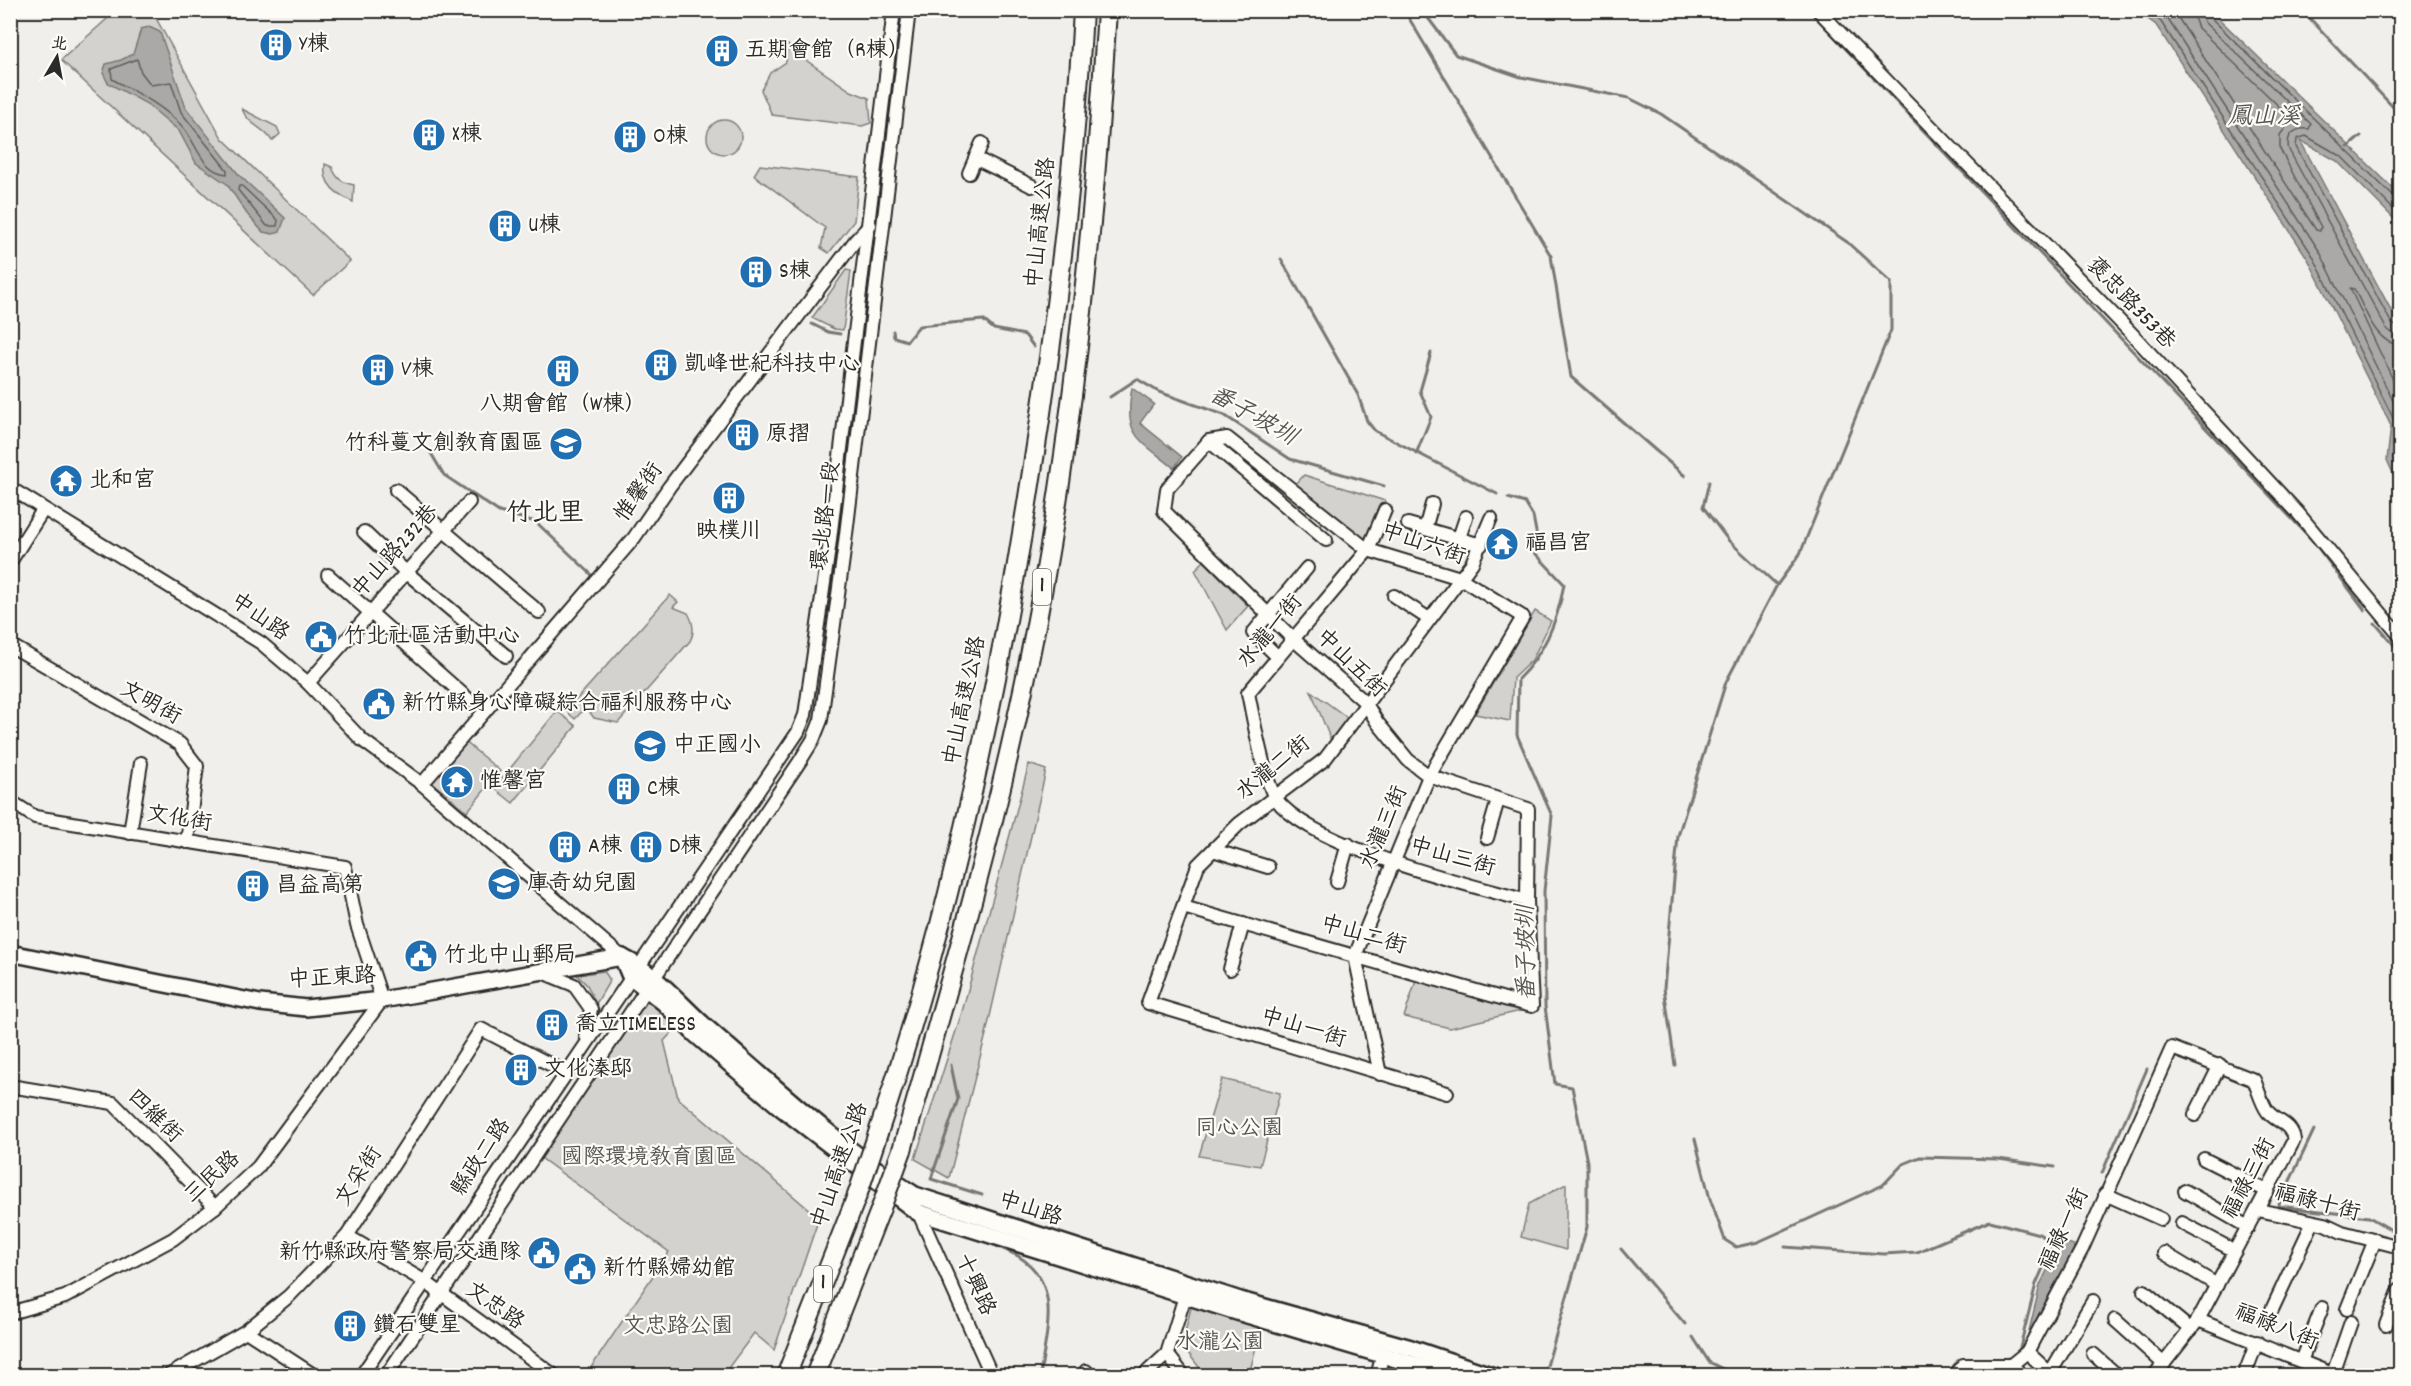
<svg xmlns="http://www.w3.org/2000/svg" width="2411" height="1386" font-family="Dekko,'LXGW WenKai TC',sans-serif">
<style>
.green{fill:#d3d2cf;stroke:#7f7e7d;stroke-width:1.5}
.water{fill:#aaa9a7;stroke:#777775;stroke-width:1.5}
.lines{fill:none;stroke-linecap:round;stroke-linejoin:round}
.shore{stroke:#5e5d5d;stroke-width:1.5}
.stream{stroke:#777775;stroke-width:3}
.minor-casing{stroke:#2b2b2b;stroke-width:16}
.major-casing{stroke:#2b2b2b;stroke-width:20}
.highway-casing{stroke:#2b2b2b;stroke-width:22}
.minor{stroke:#fdfcf7;stroke-width:12}
.major{stroke:#fdfcf7;stroke-width:15}
.highway{stroke:#fdfcf7;stroke-width:18}
.highway-bridge-casing{stroke:#2b2b2b;stroke-width:22;stroke-linecap:butt}
.highway-bridge{stroke:#fdfcf7;stroke-width:18}
.labels{text-anchor:middle;dominant-baseline:central;stroke-width:4.5;stroke-linejoin:round;paint-order:stroke}
.shield{fill:#fdfcf7;stroke:#6a6a68;stroke-width:1.5}
.shield-label{font-size:21px;font-weight:bold;fill:#2b2b2b}
.poi-label{font-size:22px;fill:#2b2b2b;stroke:#fdfcf7;text-anchor:start}
.street-label{font-size:22px;fill:#2b2b2b;stroke:#fdfcf7}
.park-label{font-size:22px;fill:#555554;stroke:#fdfcf7}
.water-label{font-size:24px;font-style:italic;fill:#575756;stroke:#fdfcf7}
.quarter-label{font-size:26px;fill:#2b2b2b;stroke:#fdfcf7}
</style>
<rect width="100%" height="100%" fill="#f0efeb"/>
<filter id="ink" filterUnits="userSpaceOnUse"><feTurbulence type="fractalNoise" baseFrequency=".0167" numOctaves="2"/><feDisplacementMap in="SourceGraphic" scale="12" xChannelSelector="R" yChannelSelector="G"/><feConvolveMatrix kernelMatrix="1 2 1 2 8 2 1 2 1" color-interpolation-filters="sRGB"/></filter>
<g filter="url(#ink)">
<g class="green">
<path d="M 116,11 L 152,11 L 222,138 L 350,261 L 313,295 L 61,60 Z"/>
<path d="M 788,45 L 794,52 L 851,91 L 869,98 L 871,123 L 862,126 L 772,115 L 761,90 L 770,73 L 786,62 Z"/>
<path d="M 242,109 L 277,127 L 280,134 L 272,141 C 265,128 248,125 242,109 Z"/>
<circle cx="724" cy="137" r="17"/>
<path d="M 325,164 L 332,167 C 336,178 342,183 354,185 L 353,202 C 337,194 322,185 325,164 Z"/>
<path d="M 760,165 L 859,177 L 854,221 L 829,253 L 821,248 L 825,228 L 754,175 Z"/>
<path d="M 846,270 L 851,271 L 843,330 L 834,329 L 812,318 Z"/>
<path d="M 1304,475 L 1385,501 L 1364,541 L 1295,485 Z"/>
<path d="M 1204,561 L 1248,606 L 1227,630 L 1195,570 Z"/>
<path d="M 670,595 L 678,602 L 673,607 L 688,613 C 693,622 695,632 690,641 L 618,723 L 594,718 L 586,707 L 575,719 L 566,711 Z"/>
<path d="M 1535,611 L 1551,621 L 1532,660 L 1513,678 L 1510,721 L 1475,714 Z"/>
<path d="M 1311,691 L 1349,719 L 1332,743 Z"/>
<path d="M 557,711 L 576,726 L 513,803 L 494,788 Z"/>
<path d="M 463,740 L 500,771 L 467,812 L 429,780 Z"/>
<path d="M 1029,764 L 1046,770 L 986,1034 L 949,1178 L 915,1159 L 962,1012 Z"/>
<path d="M 604,971 L 610,980 L 596,1004 L 587,985 L 577,975 Z"/>
<path d="M 1418,975 L 1533,1008 L 1450,1028 L 1404,1017 Z"/>
<path d="M 649,998 L 680,1024 L 664,1041 L 678,1098 L 819,1218 L 774,1350 L 754,1333 L 723,1375 L 586,1375 L 669,1252 L 541,1158 Z"/>
<path d="M 1222,1079 L 1280,1093 L 1260,1166 L 1199,1156 Z"/>
<path d="M 1566,1184 L 1566,1250 L 1521,1237 L 1529,1204 Z"/>
<path d="M 1193,1299 L 1262,1323 L 1249,1375 L 1205,1375 L 1182,1345 Z"/>
</g>
<g class="water">
<path d="M 2137,11 L 2211,11 L 2400,195 L 2400,225 L 2337,161 L 2300,140 L 2400,327 L 2400,489 L 2387,460 L 2391,426 L 2308,259 L 2156,25 Z"/>
<path d="M 149,27 L 160,32 L 186,108 L 239,175 L 285,218 L 280,232 L 273,234 L 263,232 L 247,214 L 227,184 L 196,163 L 179,131 L 147,104 L 108,83 L 103,73 L 106,64 L 121,60 L 133,54 L 141,29 Z"/>
<path d="M 1132,388 L 1154,404 L 1140,423 L 1182,457 L 1174,468 C 1139,439 1123,437 1132,388 Z"/>
<path d="M 2055,1238 L 2078,1248 L 2028,1335 L 2040,1285 L 2055,1254 Z"/>
</g>
<g class="lines">
<g class="shore">
<path d="M 2147,10 L 2161,22 L 2313,256 L 2396,424 L 2393,459 L 2400,475"/>
<path d="M 2159,10 L 2167,18 L 2320,252 L 2400,415"/>
<path d="M 2173,10 L 2316,230 L 2320,231 L 2321,227 L 2280,149 L 2280,135 L 2292,119 L 2198,28 L 2191,10"/>
<path d="M 2200,10 L 2204,22 L 2311,124 L 2309,129 C 2295,127 2285,135 2289,150 L 2386,328 L 2393,334 L 2400,336"/>
<path d="M 2208,10 L 2210,17 L 2394,197 L 2400,199"/>
<path d="M 137,59 L 141,72 L 151,85 L 171,82 L 181,112 L 227,170 L 227,174 C 200,172 197,141 181,125 C 161,104 137,93 112,79 L 111,69 Z"/>
<path d="M 239,186 L 242,186 L 278,220 L 277,226 L 267,226 L 238,190 Z"/>
<path d="M 2400,216 L 2341,156 L 2306,136 L 2297,139 L 2296,147 L 2392,324 L 2400,328"/>
<path d="M 2400,345 C 2375,344 2365,308 2354,289 L 2350,288 L 2400,395"/>
</g>
<g class="stream">
<path d="M 1404,10 L 1551,256 L 1571,377 L 1685,476"/>
<path d="M 1422,10 L 1456,55 L 1521,77 L 1629,98 L 1661,114 L 1847,242 L 1891,282 L 1891,330 L 1800,554 L 1777,585 L 1726,682 L 1678,836 L 1664,988 L 1675,1065"/>
<path d="M 1809,10 L 2313,541 L 2365,610"/>
<path d="M 2302,10 L 2393,107 L 2400,105"/>
<path d="M 2348,147 L 2361,136"/>
<path d="M 1281,259 L 1358,395 L 1367,421 L 1375,431 L 1497,494"/>
<path d="M 812,324 L 828,332 L 840,334"/>
<path d="M 893,331 L 894,337 L 907,341 L 919,326 L 983,320 L 994,329 L 1025,335 L 1034,347"/>
<path d="M 1110,397 L 1137,379 L 1159,392 L 1224,415 L 1290,459 L 1384,486"/>
<path d="M 429,450 L 444,475 L 499,512 L 536,522 L 592,575"/>
<path d="M 1416,454 L 1431,417 L 1420,391 L 1431,353"/>
<path d="M 1709,482 L 1703,507 L 1729,541 L 1777,585"/>
<path d="M 1508,498 L 1525,503 L 1533,516 L 1537,537"/>
<path d="M 1534,552 L 1564,584 C 1558,620 1544,654 1518,679 L 1517,735 L 1552,816 L 1544,891 L 1545,1006 L 1555,1084 L 1572,1087 L 1587,1162 L 1587,1227 L 1547,1366"/>
<path d="M 2375,623 L 2400,652"/>
<path d="M 951,1065 L 958,1099 L 931,1179 L 982,1195"/>
<path d="M 2314,1130 L 2278,1206 L 2369,1217 L 2400,1235"/>
<path d="M 1695,1139 L 1710,1199 L 1725,1240 L 1736,1247 L 1758,1242 L 1883,1185 L 1903,1164 L 1920,1157 L 1998,1159 L 2055,1167"/>
<path d="M 2102,1173 L 2147,1069"/>
<path d="M 984,1240 C 995,1246 1007,1250 1018,1256 C 1063,1284 1046,1332 1040,1376"/>
<path d="M 1785,1247 L 1884,1254 L 1917,1252 L 1990,1221 L 2039,1234 L 2049,1240 L 2052,1248 L 2036,1284 L 2019,1351"/>
<path d="M 1621,1249 L 1685,1324"/>
<path d="M 1693,1337 L 1709,1362 L 1737,1376"/>
<path d="M 2035,1374 L 2037,1376"/>
</g>
<g class="minor-casing">
<g id="minor">
<path d="M 1818,10 L 2131,333 L 2298,513 L 2400,636"/>
<path d="M 975,158 L 1032,186"/>
<path d="M 969,173 L 982,143"/>
<path d="M 1209,441 L 1326,540"/>
<path d="M 10,488 L 261,643 L 308,683 L 362,740 L 422,784 L 622,957"/>
<path d="M 396,490 L 539,612"/>
<path d="M 1385,510 L 1368,550 L 1248,693 C 1253,716 1264,781 1276,799 C 1312,848 1467,884 1527,901"/>
<path d="M 1408,524 L 1481,545"/>
<path d="M 1425,529 L 1432,504"/>
<path d="M 364,532 L 406,572 L 506,656"/>
<path d="M 1459,538 L 1466,517"/>
<path d="M 10,562 L 43,510"/>
<path d="M 328,575 L 468,699"/>
<path d="M 1394,596 L 1429,619"/>
<path d="M 10,645 L 180,744 L 197,766 L 187,842"/>
<path d="M 1278,657 L 1253,633 L 1307,568"/>
<path d="M 308,683 L 469,502"/>
<path d="M 422,784 L 634,538 L 669,487 L 855,241 L 870,225"/>
<path d="M 10,801 L 35,817 L 345,867 L 357,925 L 382,1000 L 258,1167 L 215,1207 L 173,1239 L 65,1297 L 10,1313"/>
<path d="M 130,833 L 141,763"/>
<path d="M 1487,838 L 1498,800"/>
<path d="M 1213,850 L 1268,867"/>
<path d="M 1337,882 L 1348,844"/>
<path d="M 1183,907 L 1508,1000 L 1532,1006 L 1527,901 L 1528,809 L 1429,776 L 1408,760 L 1377,722 L 1365,702 L 1293,639 L 1164,511 L 1167,489 L 1209,441 L 1227,438 L 1368,550 L 1460,578 L 1523,617 L 1429,776 L 1355,956 L 1380,1074"/>
<path d="M 1230,969 L 1243,924"/>
<path d="M 542,972 L 574,985 L 591,1009 L 586,1036"/>
<path d="M 10,1086 L 113,1103 L 215,1207"/>
<path d="M 1447,1093 L 1148,1003 L 1198,865 L 1239,824 L 1325,759 L 1472,563 L 1491,518"/>
<path d="M 2195,1115 L 2220,1065"/>
<path d="M 2204,1159 L 2267,1191"/>
<path d="M 2185,1191 L 2248,1227"/>
<path d="M 2105,1194 L 2161,1219"/>
<path d="M 916,1207 L 992,1376"/>
<path d="M 2258,1210 L 2325,1224 L 2342,1232 L 2400,1247"/>
<path d="M 2182,1223 L 2235,1251"/>
<path d="M 347,1236 L 424,1281 L 555,1376"/>
<path d="M 2164,1253 L 2217,1285"/>
<path d="M 2144,1291 L 2191,1330"/>
<path d="M 2347,1309 L 2375,1240"/>
<path d="M 2269,1316 L 2313,1222"/>
<path d="M 2115,1320 L 2164,1364"/>
<path d="M 2198,1320 L 2337,1376"/>
<path d="M 2386,1325 L 2400,1289"/>
<path d="M 246,1331 L 315,1376"/>
<path d="M 2027,1352 L 2053,1376"/>
<path d="M 1167,1354 L 1184,1376"/>
<path d="M 2093,1354 L 2118,1376"/>
<path d="M 2301,1361 L 2322,1308"/>
<path d="M 2011,1365 L 2023,1376"/>
<path d="M 1086,1371 L 1090,1376"/>
<path d="M 2050,1373 L 2093,1301"/>
<path d="M 2333,1374 L 2351,1322"/>
<path d="M 168,1376 L 246,1331 L 289,1296 L 347,1236 L 481,1029 L 565,1072"/>
<path d="M 361,1376 L 798,732 L 805,715 L 829,548 L 894,10"/>
<path d="M 386,1376 L 800,761 L 813,740 L 821,720 L 844,551 L 909,10"/>
<path d="M 1143,1376 L 1167,1354 L 1185,1296"/>
<path d="M 1377,1376 L 1383,1354"/>
<path d="M 1954,1376 L 1963,1365 L 2011,1365 L 2027,1352 L 2082,1249 L 2172,1048 L 2254,1080 C 2258,1089 2262,1105 2268,1112 C 2278,1123 2292,1124 2294,1140 L 2198,1320 L 2154,1376"/>
<path d="M 2244,1376 L 2257,1342"/>
</g>
</g>
<g class="major-casing">
<g id="major">
<path d="M 10,953 L 260,1003 L 306,1008 L 382,1000 L 622,957"/>
<path d="M 622,957 C 655,973 679,1003 706,1027 C 773,1085 840,1148 915,1195 L 1240,1300 L 1411,1348 L 1494,1376"/>
<path d="M 622,957 L 630,976 L 664,1003 L 695,1034 L 780,1107 L 917,1212 L 1237,1312 L 1453,1376"/>
</g>
</g>
<g class="highway-casing">
<g id="highway">
<path d="M 879,1130 C 950,918 997,698 1031,478 C 1056,322 1075,168 1083,10"/>
<path d="M 902,1150 C 947,993 993,836 1026,676 C 1071,457 1094,233 1107,10"/>
<path d="M 786,1376 L 858,1193"/>
<path d="M 815,1376 L 881,1208"/>
</g>
</g>
<use href="#minor" class="minor"/>
<use href="#major" class="major"/>
<use href="#highway" class="highway"/>
<g class="highway-bridge-casing">
<g id="highway-bridge">
<path d="M 858,1193 L 879,1130"/>
<path d="M 881,1208 L 902,1150"/>
</g>
</g>
<use href="#highway-bridge" class="highway-bridge"/>
</g>
</g>
<defs>
<g id="building-disc" transform="scale(1.725)"><circle r="9.5" fill="#1f6fb2" stroke="#fdfcf7"/><path d="M-4-6H4V6H1V3H-1V6H-4ZM-2.5-4.3h1.7v1.8h-1.7ZM.8-4.3h1.7v1.8H.8ZM-2.5-1h1.7V.8h-1.7ZM.8-1h1.7V.8H.8Z" fill="#fff"/></g>
<g id="school-disc" transform="scale(1.725)"><circle r="9.5" fill="#1f6fb2" stroke="#fdfcf7"/><path d="M0-5L7-2L0 1L-7-2ZM-4 1L0 2.5L4 1V4Q0 6-4 4Z" fill="#fff"/></g>
<g id="temple-disc" transform="scale(1.725)"><circle r="9.5" fill="#1f6fb2" stroke="#fdfcf7"/><path d="M0-6L5-2H3V0L6.5 2.5H4V6H1.5V3h-3V6H-4V2.5H-6.5L-3 0V-2H-5Z" fill="#fff"/></g>
<g id="civic-disc" transform="scale(1.725)"><circle r="9.5" fill="#1f6fb2" stroke="#fdfcf7"/><path d="M-.6-6.5H3V-4.5H.6V-3L4-1V1h2V6H-6V1h2V-1L-.6-3ZM-1.2 2.5V6h2.4V2.5Z" fill="#fff"/></g>
</defs>
<g fill-rule="evenodd">
<use href="#building-disc" x="276" y="45"/>
<use href="#building-disc" x="722" y="51"/>
<use href="#building-disc" x="429" y="135"/>
<use href="#building-disc" x="630" y="137"/>
<use href="#building-disc" x="505" y="226"/>
<use href="#building-disc" x="756" y="272"/>
<use href="#building-disc" x="661" y="365"/>
<use href="#building-disc" x="378" y="370"/>
<use href="#building-disc" x="563" y="371"/>
<use href="#building-disc" x="743" y="435"/>
<use href="#school-disc" x="566" y="444"/>
<use href="#temple-disc" x="66" y="481"/>
<use href="#building-disc" x="729" y="498"/>
<use href="#temple-disc" x="1502" y="544"/>
<use href="#civic-disc" x="321" y="637"/>
<use href="#civic-disc" x="379" y="704"/>
<use href="#school-disc" x="650" y="746"/>
<use href="#temple-disc" x="457" y="782"/>
<use href="#building-disc" x="624" y="789"/>
<use href="#building-disc" x="565" y="847"/>
<use href="#building-disc" x="646" y="847"/>
<use href="#school-disc" x="504" y="884"/>
<use href="#building-disc" x="253" y="886"/>
<use href="#civic-disc" x="421" y="956"/>
<use href="#building-disc" x="552" y="1025"/>
<use href="#building-disc" x="521" y="1070"/>
<use href="#civic-disc" x="544" y="1253"/>
<use href="#civic-disc" x="580" y="1269"/>
<use href="#building-disc" x="350" y="1326"/>
</g>
<g class="labels">
<g class="shield">
<rect x="1033" y="569" width="18" height="36" rx="4.5"/>
<rect x="814" y="1266" width="18" height="36" rx="4.5"/>
</g>
<g class="shield-label">
<text x="1042" y="587">1</text>
<text x="823" y="1284">1</text>
</g>
<g class="poi-label">
<text x="299" y="45">Y棟</text>
<text x="745" y="51">五期會館（R棟）</text>
<text x="452" y="135">X棟</text>
<text x="653" y="137">O棟</text>
<text x="528" y="226">U棟</text>
<text x="779" y="272">S棟</text>
<text x="684" y="365">凱峰世紀科技中心</text>
<text x="401" y="370">V棟</text>
<text x="563" y="405" text-anchor="middle">八期會館（W棟）</text>
<text x="766" y="435">原摺</text>
<text x="543" y="444" text-anchor="end">竹科蔓文創教育園區</text>
<text x="89" y="481">北和宮</text>
<text x="729" y="532" text-anchor="middle">映樸川</text>
<text x="1525" y="544">福昌宮</text>
<text x="344" y="637">竹北社區活動中心</text>
<text x="402" y="704">新竹縣身心障礙綜合福利服務中心</text>
<text x="673" y="746">中正國小</text>
<text x="480" y="782">惟馨宮</text>
<text x="647" y="789">C棟</text>
<text x="588" y="847">A棟</text>
<text x="669" y="847">D棟</text>
<text x="527" y="884">庫奇幼兒園</text>
<text x="276" y="886">昌益高第</text>
<text x="444" y="956">竹北中山郵局</text>
<text x="575" y="1025">喬立TIMELESS</text>
<text x="544" y="1070">文化溱邸</text>
<text x="521" y="1253" text-anchor="end">新竹縣政府警察局交通隊</text>
<text x="603" y="1269">新竹縣婦幼館</text>
<text x="373" y="1326">鑽石雙星</text>
</g>
<g class="street-label">
<text transform="translate(1042 223) rotate(-84)">中山高速公路</text>
<text transform="translate(2130 304) rotate(46)">褒忠路353巷</text>
<text transform="translate(640 493) rotate(-55)">惟馨街</text>
<text transform="translate(827 516) rotate(-83)">環北路一段</text>
<text transform="translate(1423 545) rotate(19)">中山六街</text>
<text transform="translate(396 552) rotate(-48)">中山路232巷</text>
<text transform="translate(259 618) rotate(35)">中山路</text>
<text transform="translate(1271 632) rotate(-50)">水瀧一街</text>
<text transform="translate(1350 664) rotate(44)">中山五街</text>
<text transform="translate(966 701) rotate(-78)">中山高速公路</text>
<text transform="translate(150 704) rotate(29)">文明街</text>
<text transform="translate(1274 769) rotate(-39)">水瀧二街</text>
<text transform="translate(179 820) rotate(9)">文化街</text>
<text transform="translate(1385 828) rotate(-67)">水瀧三街</text>
<text transform="translate(1452 858) rotate(16)">中山三街</text>
<text transform="translate(1363 936) rotate(16)">中山二街</text>
<text transform="translate(332 979) rotate(-3)">中正東路</text>
<text transform="translate(1303 1029) rotate(17)">中山一街</text>
<text transform="translate(154 1117) rotate(44)">四維街</text>
<text transform="translate(482 1158) rotate(-56)">縣政二路</text>
<text transform="translate(841 1166) rotate(-71)">中山高速公路</text>
<text transform="translate(360 1177) rotate(-57)">文采街</text>
<text transform="translate(213 1178) rotate(-42)">三民路</text>
<text transform="translate(2250 1179) rotate(-62)">福祿三街</text>
<text transform="translate(2317 1204) rotate(15)">福祿十街</text>
<text transform="translate(1030 1210) rotate(18)">中山路</text>
<text transform="translate(2065 1230) rotate(-65)">福祿一街</text>
<text transform="translate(974 1285) rotate(65)">十興路</text>
<text transform="translate(494 1307) rotate(35)">文忠路</text>
<text transform="translate(2276 1328) rotate(22)">福祿八街</text>
</g>
<g class="park-label">
<text x="1239" y="1129">同心公園</text>
<text x="649" y="1158">國際環境教育園區</text>
<text x="678" y="1327">文忠路公園</text>
<text x="1220" y="1343">水瀧公園</text>
</g>
<g class="water-label">
<text x="2264" y="118">鳳山溪</text>
<text transform="translate(1252 417) rotate(29)">番子坡圳</text>
<text transform="translate(1528 953) rotate(-91)">番子坡圳</text>
</g>
<g class="quarter-label">
<text x="545" y="514">竹北里</text>
</g>
</g>
<rect width="2411" height="1386" fill="none" stroke="#fdfcf7" stroke-width="36"/>
<rect x="18" y="18" width="2375" height="1350" fill="none" stroke="#2b2b2b" stroke-width="2" filter="url(#ink)"/>
<g transform="translate(57 57) rotate(10)" stroke="#fdfcf7" stroke-width="4.5" paint-order="stroke">
<path d="M0-4.5L10 22L0 15L-10 22Z" fill="#2b2b2b"/>
<text y="-9" font-size="16" font-weight="bold" text-anchor="middle" fill="#2b2b2b">北</text>
</g>
</svg>
